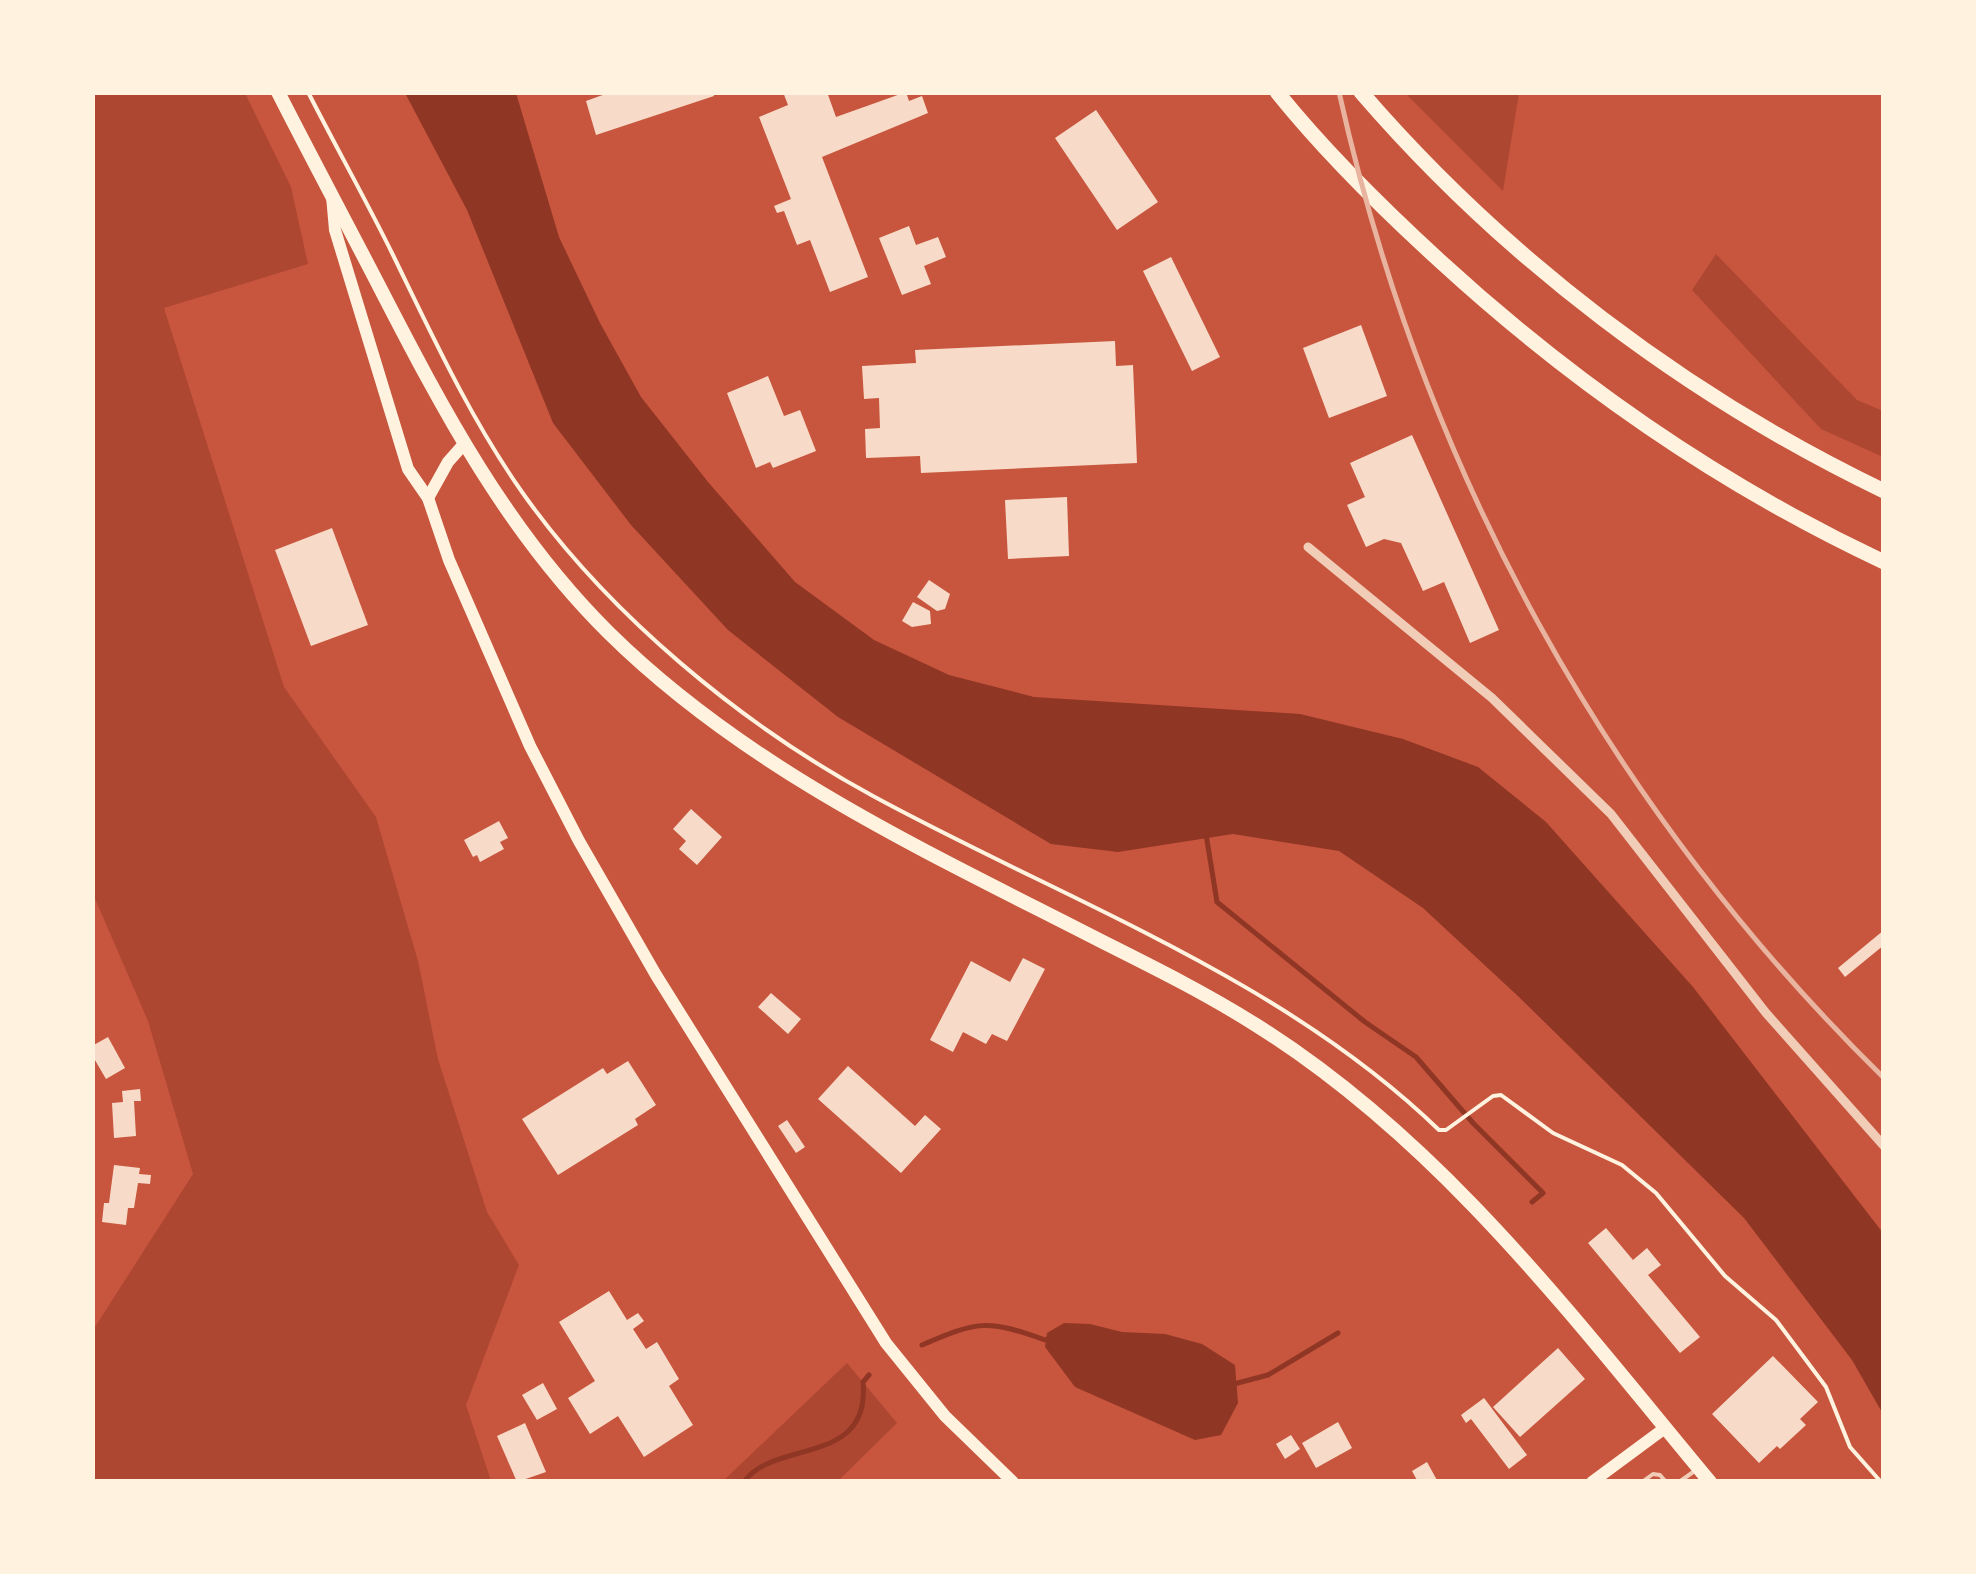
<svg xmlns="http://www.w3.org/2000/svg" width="1976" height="1574" font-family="'Alegreya Sans',sans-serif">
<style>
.green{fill:#ae4732}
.water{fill:#8f3625}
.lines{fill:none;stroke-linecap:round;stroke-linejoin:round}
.stream{stroke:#8f3625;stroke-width:5}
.building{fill:#f7dbc8}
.path{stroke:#fff3e0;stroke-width:4}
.service{stroke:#f1ccb7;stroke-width:4}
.minor{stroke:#f1ccb7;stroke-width:9}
.secondary{stroke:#fff3e0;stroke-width:12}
.primary{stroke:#fff3e0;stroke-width:14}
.motorway{stroke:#fff3e0;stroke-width:15}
.rail{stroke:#e9b49f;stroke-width:5}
</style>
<rect width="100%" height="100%" fill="#c8553d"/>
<g class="green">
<path d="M 93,92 L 245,93 L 291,187 L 308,264 L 164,308 L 284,687 L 376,817 L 418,961 L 438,1059 L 487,1212 L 519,1265 L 466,1405 L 491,1481 L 93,1481 L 93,1330 L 193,1174 L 148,1021 L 93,894 Z"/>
<path d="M 1405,93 L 1519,93 L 1503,191 Z"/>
<path d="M 1716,254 L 1857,400 L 1883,411 L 1883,457 L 1821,429 L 1692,290 Z"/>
<path d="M 847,1363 L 897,1423 L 838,1481 L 723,1481 Z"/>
</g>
<g class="water">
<path d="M 405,93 L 516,93 L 559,237 L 600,323 L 641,397 L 708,482 L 795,582 L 874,640 L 949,675 L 1034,697 L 1300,714 L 1403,739 L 1478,767 L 1546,822 L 1693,987 L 1883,1233 L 1883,1414 L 1852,1360 L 1744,1218 L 1519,997 L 1423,908 L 1339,851 L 1233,834 L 1118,852 L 1051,844 L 838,717 L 728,630 L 631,525 L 553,423 L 467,210 Z"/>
<path d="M 1064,1323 L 1090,1324 L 1122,1332 L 1165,1334 L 1202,1344 L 1235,1365 L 1238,1403 L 1221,1435 L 1195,1440 L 1075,1387 L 1045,1347 L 1047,1333 Z"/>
</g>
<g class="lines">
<g class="stream">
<path d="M 1206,834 L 1217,902 L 1365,1022 L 1416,1057 L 1473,1123 L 1543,1193 L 1532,1202"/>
<path d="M 922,1345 C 978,1321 986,1319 1045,1340 L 1052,1337"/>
<path d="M 1234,1384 L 1268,1375 L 1338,1333"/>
<path d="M 744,1482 C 773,1439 871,1467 863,1382 L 869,1375"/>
</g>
</g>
<g class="building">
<path d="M 611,92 L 713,92 L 714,96 L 596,135 L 586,101 Z"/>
<path d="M 783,92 L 827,92 L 836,117 L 906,92 L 909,101 L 922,96 L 928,113 L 822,157 L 868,277 L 830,292 L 810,240 L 797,245 L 784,211 L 777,213 L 774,206 L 791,199 L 759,117 L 788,105 Z"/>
<path d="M 1096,110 L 1158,202 L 1117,230 L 1055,138 Z"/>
<path d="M 909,226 L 916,245 L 938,237 L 946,257 L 924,266 L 931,284 L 902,295 L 879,238 Z"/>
<path d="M 1171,257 L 1220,357 L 1192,371 L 1143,271 Z"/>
<path d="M 1361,325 L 1387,396 L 1329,418 L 1303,348 Z"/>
<path d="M 1115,341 L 1116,366 L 1133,365 L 1137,463 L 921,473 L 920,456 L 866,458 L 865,429 L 880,428 L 879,398 L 864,399 L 862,366 L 916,363 L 915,350 Z"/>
<path d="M 768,376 L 784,416 L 800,410 L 816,451 L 773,468 L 770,462 L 756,468 L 727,393 Z"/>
<path d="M 1412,435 L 1499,630 L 1470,643 L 1444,582 L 1423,591 L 1401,543 L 1384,539 L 1366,547 L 1347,505 L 1365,497 L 1350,463 Z"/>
<path d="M 1067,497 L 1069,556 L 1008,559 L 1005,500 Z"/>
<path d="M 332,528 L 368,625 L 311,646 L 275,550 Z"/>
<path d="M 929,580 L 950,594 L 945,609 L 937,611 L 917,597 Z"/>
<path d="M 913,602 L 930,611 L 931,624 L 912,627 L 902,621 Z"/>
<path d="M 691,809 L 722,837 L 697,865 L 679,849 L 686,841 L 673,829 Z"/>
<path d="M 499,821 L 508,838 L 500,842 L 504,849 L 480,862 L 477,855 L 473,857 L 464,840 Z"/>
<path d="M 1884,930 L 1884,945 L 1845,977 L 1838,968 Z"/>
<path d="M 1023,958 L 1045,969 L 1007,1041 L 992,1034 L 986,1044 L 963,1032 L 953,1052 L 930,1040 L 971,961 L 1010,982 Z"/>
<path d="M 771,993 L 801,1019 L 788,1034 L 758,1007 Z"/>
<path d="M 108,1037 L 125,1068 L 106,1079 L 92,1055 L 92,1046 Z"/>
<path d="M 628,1061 L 656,1105 L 635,1119 L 638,1125 L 558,1175 L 522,1119 L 603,1068 L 607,1074 Z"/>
<path d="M 848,1066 L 915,1126 L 925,1115 L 941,1129 L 901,1173 L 818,1099 Z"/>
<path d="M 140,1089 L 141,1101 L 134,1101 L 136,1136 L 114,1138 L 112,1103 L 123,1102 L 122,1091 Z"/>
<path d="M 787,1120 L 805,1147 L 796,1153 L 778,1126 Z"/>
<path d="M 114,1165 L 140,1168 L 139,1174 L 151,1175 L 150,1184 L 138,1183 L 134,1208 L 128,1208 L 126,1225 L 102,1222 L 104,1203 L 109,1203 Z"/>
<path d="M 1606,1228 L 1633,1260 L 1647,1248 L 1661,1265 L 1648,1275 L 1700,1337 L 1680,1353 L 1588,1243 Z"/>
<path d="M 609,1291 L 627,1320 L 638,1313 L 644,1321 L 633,1329 L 646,1349 L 657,1342 L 679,1379 L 669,1386 L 693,1425 L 644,1457 L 618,1416 L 590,1434 L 568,1398 L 595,1381 L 559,1322 Z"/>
<path d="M 1558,1348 L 1585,1379 L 1520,1437 L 1493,1407 Z"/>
<path d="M 1773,1356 L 1818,1402 L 1800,1419 L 1806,1425 L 1780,1449 L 1777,1446 L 1759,1463 L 1712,1414 Z"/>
<path d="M 543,1383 L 557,1409 L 537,1420 L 522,1395 Z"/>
<path d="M 1484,1398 L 1527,1455 L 1509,1469 L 1471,1419 L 1466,1423 L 1461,1415 Z"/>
<path d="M 1338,1422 L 1352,1448 L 1316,1468 L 1302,1443 Z"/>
<path d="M 525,1423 L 546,1472 L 517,1482 L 497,1436 Z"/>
<path d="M 1291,1435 L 1300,1449 L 1285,1459 L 1276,1444 Z"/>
<path d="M 1427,1462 L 1438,1482 L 1418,1482 L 1412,1471 Z"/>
</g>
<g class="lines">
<path class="path" d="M 308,92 C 336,147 366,200 393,255 C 432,335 470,418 522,492 C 608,614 742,725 873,796 C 1064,900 1281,977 1439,1130 L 1446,1130 L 1493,1096 L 1501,1095 L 1553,1133 L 1622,1165 L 1656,1193 L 1725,1276 L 1776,1320 L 1826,1387 L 1850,1447 L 1881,1482"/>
<g class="service">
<path d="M 1642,1482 L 1653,1474 L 1660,1475 L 1666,1482"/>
<path d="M 1679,1482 L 1696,1470"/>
</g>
<path class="minor" d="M 1308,547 L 1492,698 L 1611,814 L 1766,1013 L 1884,1146"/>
<g class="secondary">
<path d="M 332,196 L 335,230 L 408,469 L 428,498 L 449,560 L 530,746 L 579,841 L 656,975 L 886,1343 L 945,1416 L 1013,1482"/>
<path d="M 428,498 L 448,462 L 464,444"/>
<path d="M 1592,1482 L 1665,1428"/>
</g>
<path class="primary" d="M 278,92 C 311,157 345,220 378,284 C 443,410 507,532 609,633 C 750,772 930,853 1103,942 C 1155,968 1207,994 1256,1025 C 1441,1141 1572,1316 1710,1482"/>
<g class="motorway">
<path d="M 1277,92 C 1326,153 1382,208 1440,261 C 1573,383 1720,485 1884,562"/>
<path d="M 1361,92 C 1504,258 1686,396 1884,491"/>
</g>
<path class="rail" d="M 1339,92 C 1423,470 1608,807 1884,1078"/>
</g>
<rect width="1976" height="1574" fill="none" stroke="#fff3e0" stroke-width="190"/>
</svg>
